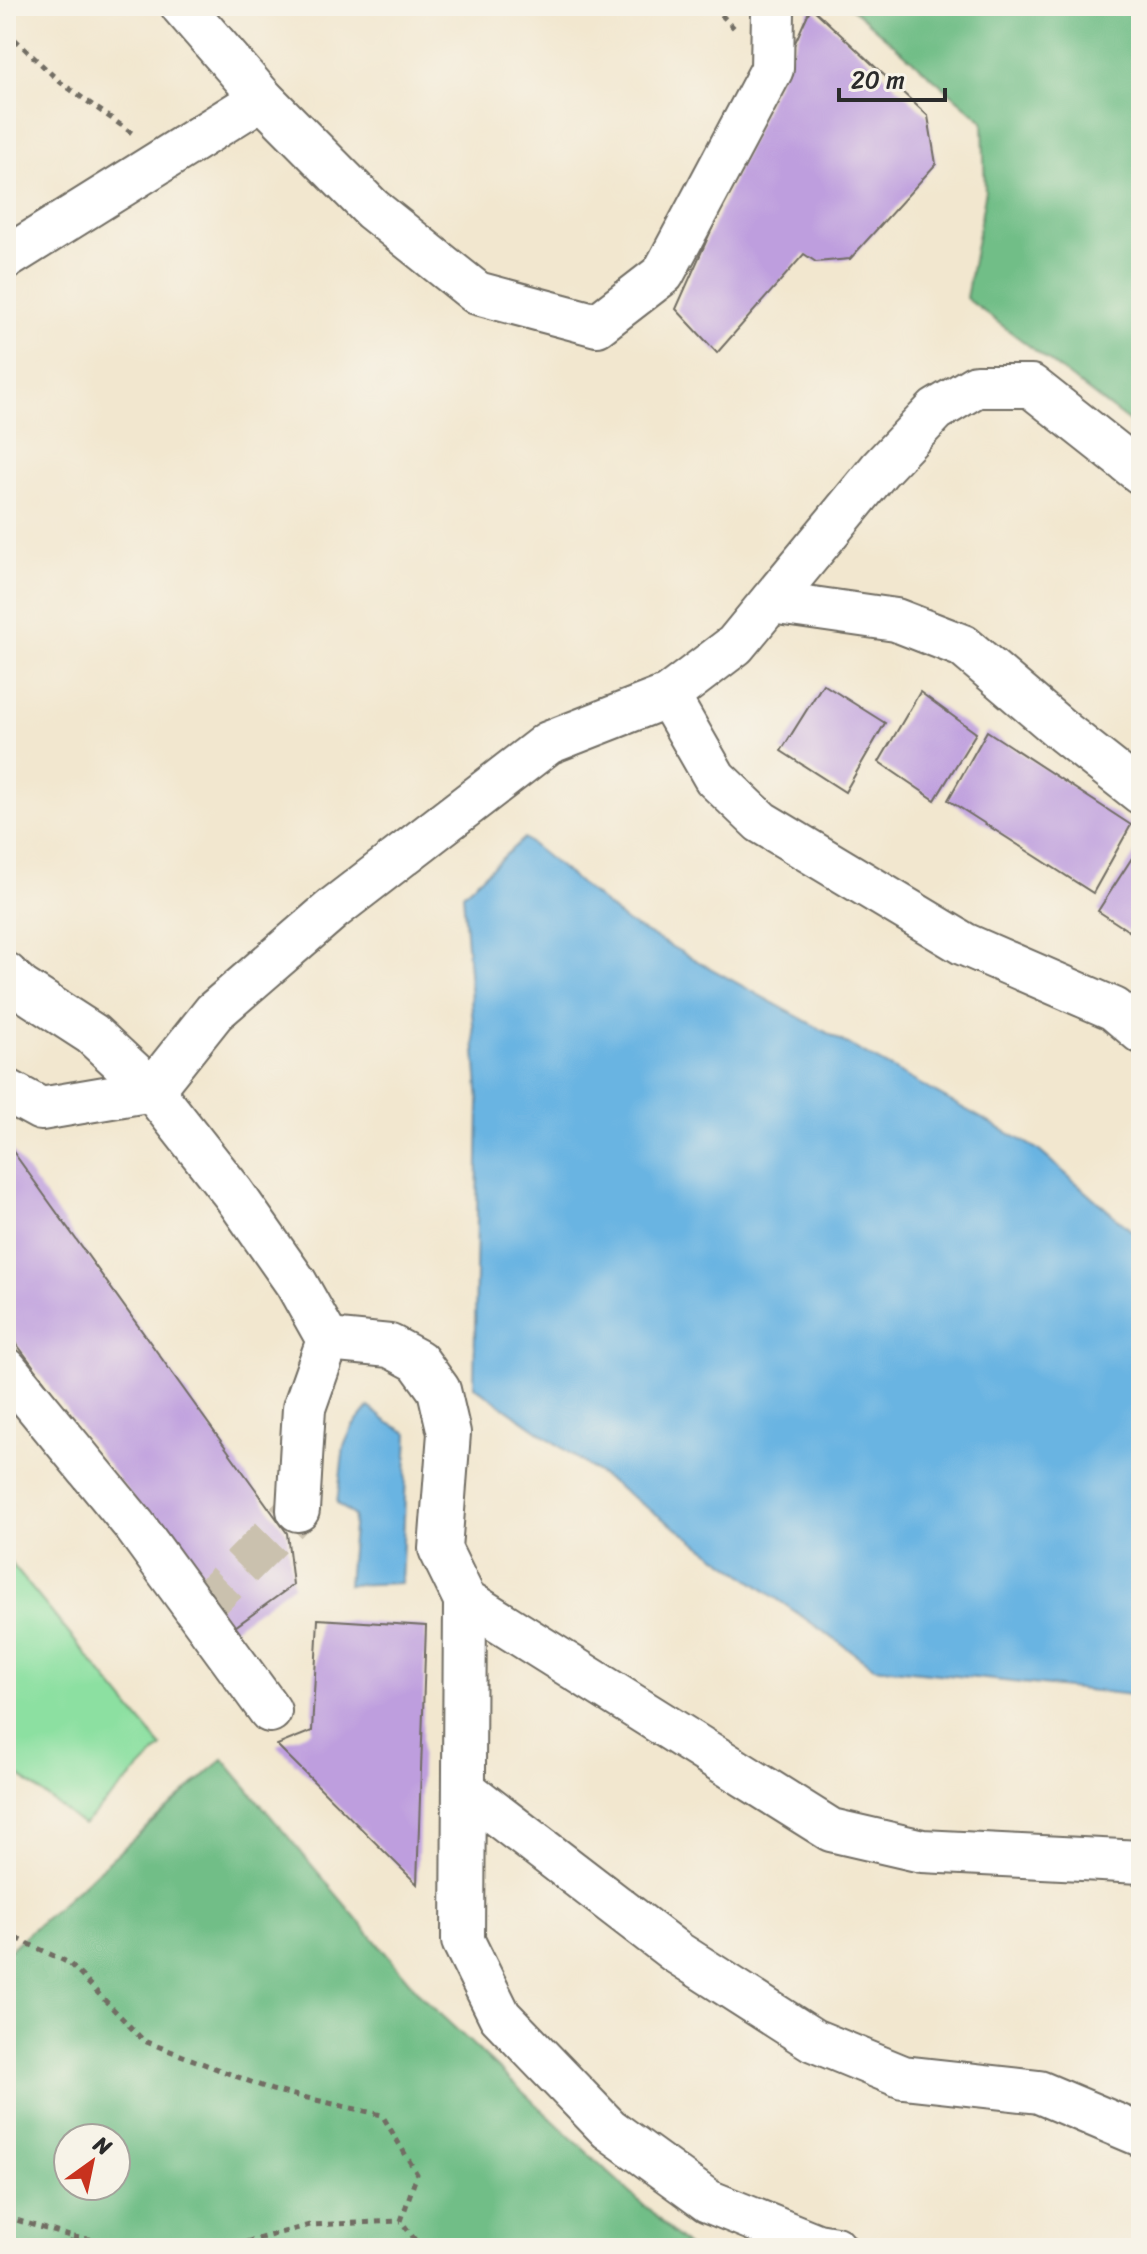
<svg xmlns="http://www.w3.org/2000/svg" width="1147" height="2254" font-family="Sriracha,sans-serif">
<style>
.green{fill:#8ce0a1;stroke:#5c8666;stroke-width:2}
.forest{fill:#71be87;stroke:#4e7459;stroke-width:2;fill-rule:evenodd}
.water{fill:#69b4e2;stroke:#4a7086;stroke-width:2}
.building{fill:#be9ede}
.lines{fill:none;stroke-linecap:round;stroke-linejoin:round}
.street-tunnel{stroke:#cac1ae;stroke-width:42;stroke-dasharray:42 21;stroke-linecap:butt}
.street-casing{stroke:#716d64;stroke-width:46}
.path{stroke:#716d64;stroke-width:5;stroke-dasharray:6 6;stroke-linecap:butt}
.street{stroke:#fff;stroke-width:42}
</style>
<rect width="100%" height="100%" fill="#f7f3e8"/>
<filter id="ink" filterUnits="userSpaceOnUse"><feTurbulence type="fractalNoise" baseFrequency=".0125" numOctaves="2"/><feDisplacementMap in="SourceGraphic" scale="16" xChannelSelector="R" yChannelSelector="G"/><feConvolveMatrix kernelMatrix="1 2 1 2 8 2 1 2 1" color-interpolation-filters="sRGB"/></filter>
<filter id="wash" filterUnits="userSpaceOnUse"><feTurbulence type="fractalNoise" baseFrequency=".006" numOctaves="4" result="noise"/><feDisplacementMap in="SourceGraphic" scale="32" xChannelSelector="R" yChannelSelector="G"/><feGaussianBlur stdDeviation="1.8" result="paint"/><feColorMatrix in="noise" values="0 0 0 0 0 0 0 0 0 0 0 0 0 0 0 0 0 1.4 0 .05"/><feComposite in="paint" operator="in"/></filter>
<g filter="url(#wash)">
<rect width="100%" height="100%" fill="#f2e7cf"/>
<path class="green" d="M 6,1557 L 162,1747 L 83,1825 L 6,1765 Z"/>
<g class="forest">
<path d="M 849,6 L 1141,6 L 1141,431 L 966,298 L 985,195 L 983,121 Z"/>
<path d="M 223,1759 L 424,1999 L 689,2248 L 6,2248 L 6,1953 ZM 68,2138 L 116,2138 L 116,2186 L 68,2186 Z"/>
</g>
<g class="water">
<path d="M 524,838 L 627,922 L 1037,1149 L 1141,1239 L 1141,1696 L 874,1667 L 474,1386 L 479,1103 L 463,894 Z"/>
<path d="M 369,1407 L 387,1422 L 408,1433 L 401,1583 L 348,1585 L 354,1516 L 337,1503 L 344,1446 L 353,1426 Z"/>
</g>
<g id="blocks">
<g class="building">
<path d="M 811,7 L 928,116 L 936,164 L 850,259 L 816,262 L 804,254 L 717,353 L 676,309 Z"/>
<path d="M 823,684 L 885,723 L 845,792 L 781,751 Z"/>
<path d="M 920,692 L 976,733 L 935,800 L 879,762 Z"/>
<path d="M 987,731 L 1131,825 L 1093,893 L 948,800 Z"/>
<path d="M 1141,844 L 1141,939 L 1098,911 Z"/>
<path d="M 9,1146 L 287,1533 L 293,1585 L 232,1629 L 6,1330 L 6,1148 Z"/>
<path d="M 318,1619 L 426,1626 L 417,1884 L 277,1745 L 312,1731 Z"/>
</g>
</g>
</g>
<g filter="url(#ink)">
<use href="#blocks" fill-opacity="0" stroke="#716d64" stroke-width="2"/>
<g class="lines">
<path class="street-tunnel" d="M 197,1612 L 298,1510"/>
<g class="street-casing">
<g id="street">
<path d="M 182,6 L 262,98 L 372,209 L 477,293 L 597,325 L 663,274 L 772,69 L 773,11"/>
<path d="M 6,258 L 262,98"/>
<path d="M 771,602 L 896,620 L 963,646 L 1065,733 L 1141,793"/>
<path d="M 668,696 L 715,778 L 761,822 L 964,944 L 1114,1009 L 1141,1032"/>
<path d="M 6,974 L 21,988 L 92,1034 L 152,1090 L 233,1193 L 296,1283 L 328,1340 L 304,1408 L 298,1510"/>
<path d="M 6,1090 L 41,1109 L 152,1090 L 214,1012 L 334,908 L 548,743 L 668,696 L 735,645 L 880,469 L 936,410 L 976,386 L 1031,386 L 1141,473"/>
<path d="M 328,1340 L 390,1346 L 418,1361 L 439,1390 L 449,1433 L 440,1549 L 465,1600 L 463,1941 L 500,2016 L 609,2129 L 708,2201 L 817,2245 L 835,2248"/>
<path d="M 6,1369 L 134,1525 L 270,1711"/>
<path d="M 465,1600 L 831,1830 L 922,1851 L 1141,1862"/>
<path d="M 465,1790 L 676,1952 L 813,2040 L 903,2077 L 1039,2092 L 1141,2135"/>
</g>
</g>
<g class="path">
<path d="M 713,6 L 735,29"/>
<path d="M 6,31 L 60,82 L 132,133"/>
<path d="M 6,1933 L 69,1963 L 144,2041 L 272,2090 L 382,2115 L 417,2174 L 401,2221 L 421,2248"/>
<path d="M 6,2217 L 73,2237 L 70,2248"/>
<path d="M 73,2237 L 166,2248"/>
<path d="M 223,2248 L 310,2225 L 401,2221"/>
</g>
<use href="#street" class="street"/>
</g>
</g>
<rect width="1147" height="2254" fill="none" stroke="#f7f3e8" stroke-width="32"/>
<g transform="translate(92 2162) rotate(33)"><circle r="38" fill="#f7f3e8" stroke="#a5a39c" stroke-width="2"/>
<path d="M0-6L14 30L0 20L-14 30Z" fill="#c8321e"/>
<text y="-12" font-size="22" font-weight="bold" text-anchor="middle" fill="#2b2b2b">N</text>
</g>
<path d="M839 88v12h106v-12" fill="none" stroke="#2b2b2b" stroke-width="4"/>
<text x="851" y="88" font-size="24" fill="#2b2b2b" stroke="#f7f3e8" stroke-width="6" paint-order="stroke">20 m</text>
</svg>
